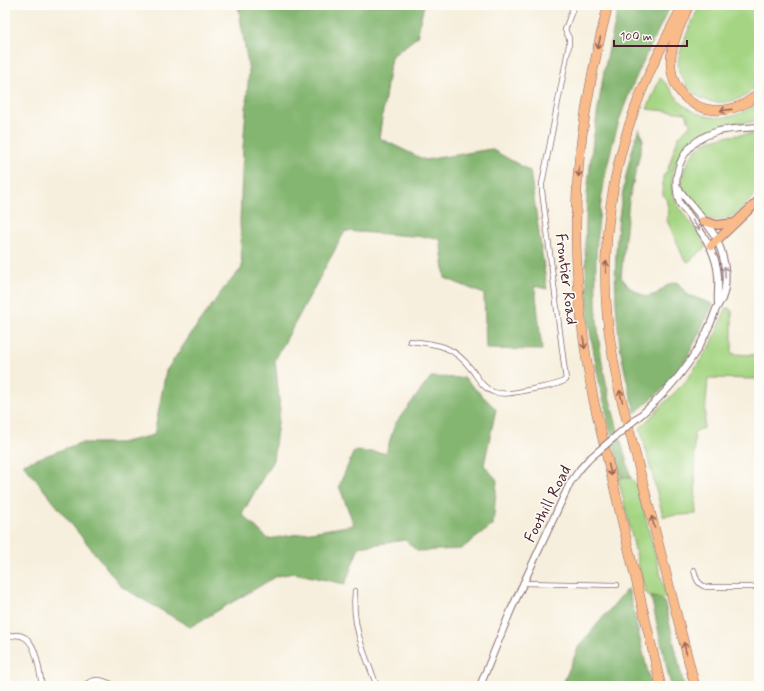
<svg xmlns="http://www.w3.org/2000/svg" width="764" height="691" font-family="Mynerve,sans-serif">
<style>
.green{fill:#a5d583;stroke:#787a57}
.forest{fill:#84b671;stroke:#676a4e}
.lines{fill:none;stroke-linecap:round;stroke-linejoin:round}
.minor-casing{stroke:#876869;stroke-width:6}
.tertiary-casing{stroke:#876869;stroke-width:8}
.trunk-casing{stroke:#876869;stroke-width:10}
.motorway-casing{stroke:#876869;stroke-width:10}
.minor{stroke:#fff;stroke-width:4.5}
.tertiary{stroke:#fff;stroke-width:6}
.trunk{stroke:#fabb8b;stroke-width:8}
.motorway{stroke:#fabb8b;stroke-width:9}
.tertiary-bridge-casing{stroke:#876869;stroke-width:8;stroke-linecap:butt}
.tertiary-bridge{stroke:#fff;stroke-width:6}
.oneway{stroke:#996556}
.oneway2{stroke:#ae9aa0}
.labels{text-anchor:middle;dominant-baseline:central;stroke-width:3;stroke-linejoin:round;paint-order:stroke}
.street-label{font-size:16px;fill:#4a1f2b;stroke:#fdfcf7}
</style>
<rect width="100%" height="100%" fill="#fdfcf7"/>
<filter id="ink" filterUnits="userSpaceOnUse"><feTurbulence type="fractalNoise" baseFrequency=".025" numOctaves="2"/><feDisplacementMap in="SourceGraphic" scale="8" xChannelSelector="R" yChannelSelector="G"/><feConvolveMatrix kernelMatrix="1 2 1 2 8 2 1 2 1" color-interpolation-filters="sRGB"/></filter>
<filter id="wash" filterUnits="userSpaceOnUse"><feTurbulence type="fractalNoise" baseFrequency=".012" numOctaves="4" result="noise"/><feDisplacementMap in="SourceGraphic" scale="16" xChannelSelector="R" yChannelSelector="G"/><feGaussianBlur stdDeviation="0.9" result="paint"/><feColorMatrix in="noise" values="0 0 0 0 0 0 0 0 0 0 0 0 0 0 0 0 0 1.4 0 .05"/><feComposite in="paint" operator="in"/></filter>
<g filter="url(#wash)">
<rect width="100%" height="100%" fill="#f7efdd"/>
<g class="green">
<path d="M 700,5 L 759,5 L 759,84 C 753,88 750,94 743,97 C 719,108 695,103 683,79 C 680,75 678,70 678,65 C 677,52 694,17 700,5 Z"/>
<path d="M 660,78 C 669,85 671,91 678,99 C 691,115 716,121 735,115 C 744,113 752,106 759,101 L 759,121 C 745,123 729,123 716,128 C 709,130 695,138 689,142 C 677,152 670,175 672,190 C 674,206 694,226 704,239 L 702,240 L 706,247 L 688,262 L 684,259 L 666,218 L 669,214 L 666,198 L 663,195 L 663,176 L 667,172 L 678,138 L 690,125 L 686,113 L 647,109 Z"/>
<path d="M 759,133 L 759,191 C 749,200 738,216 724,219 C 718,221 708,220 703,217 C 695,212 683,193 682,184 C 680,171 694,148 705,143 C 721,135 742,135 759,133 Z"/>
<path d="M 727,307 L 732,311 L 732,354 L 759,355 L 759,379 L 708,378 L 704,428 L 694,432 L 696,514 L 663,516 L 640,428 L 685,382 L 711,345 Z"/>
<path d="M 618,477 L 631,478 L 637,485 L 667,599 L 651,597 L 645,592 Z"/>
</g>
<g class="forest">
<path d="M 238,5 L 424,5 L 417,37 L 391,57 L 379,138 L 425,160 L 491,149 L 530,171 L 547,289 L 535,286 L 542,350 L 486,349 L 484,294 L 445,278 L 440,238 L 345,231 L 275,360 L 280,408 L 273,460 L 242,514 L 268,539 L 354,525 L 339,486 L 354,451 L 386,453 L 395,424 L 431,377 L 464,378 L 496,409 L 484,465 L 497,480 L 493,525 L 461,549 L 417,551 L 405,540 L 359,547 L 345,584 L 294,573 L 277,576 L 190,627 L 122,587 L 23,464 L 80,443 L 120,443 L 154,435 L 166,371 L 193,331 L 225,287 L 242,268 L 240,222 L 243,148 L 249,71 Z"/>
<path d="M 619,5 L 671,5 C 654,38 637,72 624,107 C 597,181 590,270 600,349 C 606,393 620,436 631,478 L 621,477 L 598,376 L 589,325 L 585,249 L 587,194 L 593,140 L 604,71 Z"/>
<path d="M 639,128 L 643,140 L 629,200 L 621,277 L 629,287 L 646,297 L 656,294 L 669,284 L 677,282 L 688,295 L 713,304 L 686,360 L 664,388 L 635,413 C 630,391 623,368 620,345 C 610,273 616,197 639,128 Z"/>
<path d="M 628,588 L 651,686 L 562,686 L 579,646 Z"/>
<path d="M 651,597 L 661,598 L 665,604 L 684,686 L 671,686 Z"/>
</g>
</g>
<g filter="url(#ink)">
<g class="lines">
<g class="minor-casing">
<g id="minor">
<path d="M 410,341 C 439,344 454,346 472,370 C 478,378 483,388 493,392 C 506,396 521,391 533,389 C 544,387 556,386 566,380 L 542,191 L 542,184 L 569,45 L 569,38 L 565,30 L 574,5"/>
<path d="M 694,570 C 696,578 697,584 706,587 L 759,587"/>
<path d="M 524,583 L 617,585"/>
<path d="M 355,591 C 351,625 365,655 377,686"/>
<path d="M 5,638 C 36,624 38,665 42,686"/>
<path d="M 84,686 C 94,676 104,680 115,686"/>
</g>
</g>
<g class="tertiary-casing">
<g id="tertiary">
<path d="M 718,304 C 717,295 719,285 718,276 C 716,247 697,226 680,204 C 669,171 684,140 719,131 C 732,128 746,128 759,127"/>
<path d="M 643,413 C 676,384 702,351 716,309 C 718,305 720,302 722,299 C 729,281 725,259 718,242 C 711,225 689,204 678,188"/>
<path d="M 480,686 L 511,610 L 570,483 L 580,469 L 589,459"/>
</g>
</g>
<g class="trunk-casing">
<g id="trunk">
<path d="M 703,221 L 717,225 L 735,223"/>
<path d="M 711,246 L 759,200"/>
</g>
</g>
<g class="motorway-casing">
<g id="motorway">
<path d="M 608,5 C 597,48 588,92 582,136 C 570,224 577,315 594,402 L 661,686"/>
<path d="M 683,5 C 666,37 650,69 637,103 C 612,167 601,246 607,314 C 609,339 614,362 618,386 L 695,686"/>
<path d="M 689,5 C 681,24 669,46 671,67 C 675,113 730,124 759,92"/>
</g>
</g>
<use href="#minor" class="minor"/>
<use href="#tertiary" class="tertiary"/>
<use href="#trunk" class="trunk"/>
<use href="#motorway" class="motorway"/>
<g class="tertiary-bridge-casing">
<path id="tertiary-bridge" d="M 589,459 L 643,413"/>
</g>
<use href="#tertiary-bridge" class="tertiary-bridge"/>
</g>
<defs><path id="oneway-shaft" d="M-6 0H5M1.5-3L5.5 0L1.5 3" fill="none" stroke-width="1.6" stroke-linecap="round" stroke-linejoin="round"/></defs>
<g class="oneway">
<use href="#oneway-shaft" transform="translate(599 43) rotate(103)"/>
<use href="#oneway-shaft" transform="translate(726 110) rotate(174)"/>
<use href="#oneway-shaft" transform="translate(579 171) rotate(95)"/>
<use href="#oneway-shaft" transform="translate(606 267) rotate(-88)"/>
<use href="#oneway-shaft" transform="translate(584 343) rotate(82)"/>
<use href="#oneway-shaft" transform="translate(621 396) rotate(-103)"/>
<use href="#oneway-shaft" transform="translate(610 470) rotate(76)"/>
<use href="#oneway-shaft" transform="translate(653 522) rotate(-104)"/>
<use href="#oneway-shaft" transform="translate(685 648) rotate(-104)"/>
</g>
<g class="oneway2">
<use href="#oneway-shaft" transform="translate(696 225) rotate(53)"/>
<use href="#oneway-shaft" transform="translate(725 272) rotate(-93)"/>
</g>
</g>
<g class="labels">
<g class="street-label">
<text transform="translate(566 279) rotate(83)">Frontier Road</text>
<text transform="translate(548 504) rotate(-63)">Foothill Road</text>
</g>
</g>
<rect width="764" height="691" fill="none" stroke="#fdfcf7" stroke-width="20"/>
<path d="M614 40v6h73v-6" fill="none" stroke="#4a1f2b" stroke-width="2"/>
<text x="620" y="40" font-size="12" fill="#4a1f2b" stroke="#fdfcf7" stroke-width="3" paint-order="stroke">100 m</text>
</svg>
